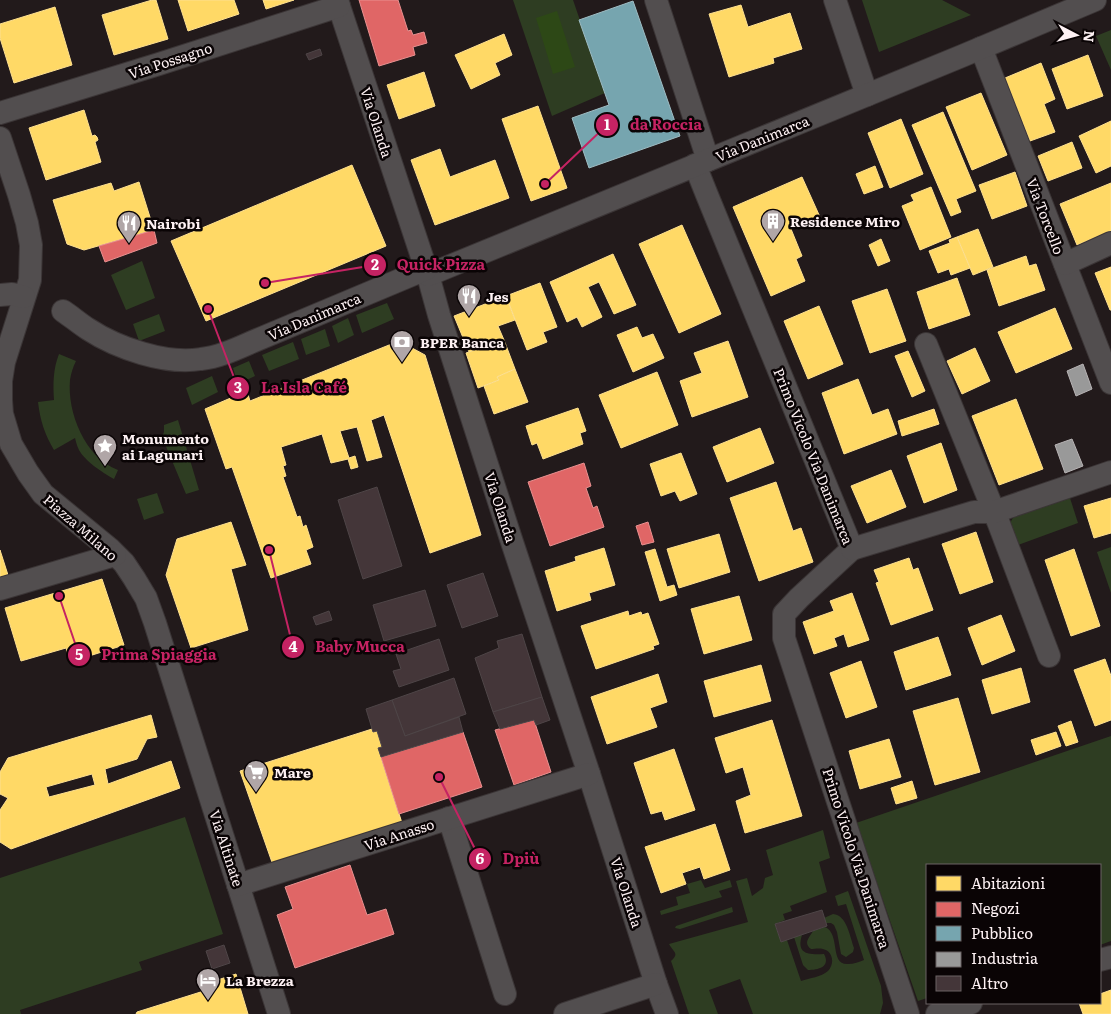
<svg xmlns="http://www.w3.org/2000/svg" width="1111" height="1014" font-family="Literata,serif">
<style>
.green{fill:#2e3d22}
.water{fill:#2d4816}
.homes{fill:#ffd966;stroke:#fee090;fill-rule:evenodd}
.shops{fill:#e06666;stroke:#e99090}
.public{fill:#76a5af;stroke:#9ebcc3}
.industry{fill:#999;stroke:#b7b3b4}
.building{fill:#443639;stroke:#4e4547}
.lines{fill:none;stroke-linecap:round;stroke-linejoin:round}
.minor-casing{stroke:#3b3536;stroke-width:24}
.minor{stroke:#524e4f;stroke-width:22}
.labels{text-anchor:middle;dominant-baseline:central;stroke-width:5;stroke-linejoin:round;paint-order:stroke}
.street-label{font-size:14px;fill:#fdf1f3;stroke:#0a0405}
.poi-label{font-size:14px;font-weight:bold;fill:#fdf1f3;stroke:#0a0405;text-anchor:start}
.leader{fill:none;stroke:#c52363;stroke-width:2}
.callout-dot{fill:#c52363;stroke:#0a0405;stroke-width:2}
.mark-label{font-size:15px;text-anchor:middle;font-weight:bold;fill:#fff}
.callout-label{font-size:15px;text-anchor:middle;font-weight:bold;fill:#c52363;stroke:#0a0405;stroke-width:5;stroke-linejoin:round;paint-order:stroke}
</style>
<rect width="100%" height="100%" fill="#221a1b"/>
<g class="green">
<path d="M 513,0 L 573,0 L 605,93 L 552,116 Z"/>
<path d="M 862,0 L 942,0 L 971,15 L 879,52 Z"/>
<path d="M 1111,30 L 1111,70 L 1096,36 Z"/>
<path d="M 142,261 L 155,298 L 126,310 L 111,275 Z"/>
<path d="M 387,303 L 394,319 L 362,333 L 356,315 Z"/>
<path d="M 159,314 L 165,331 L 139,341 L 133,324 Z"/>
<path d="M 348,318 L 354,335 L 338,343 L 332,326 Z"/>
<path d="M 325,329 L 330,346 L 306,355 L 301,339 Z"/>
<path d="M 293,342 L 299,359 L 269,371 L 262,355 Z"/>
<path d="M 59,354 L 76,361 C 73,367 71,373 70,380 C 67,412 85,458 118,470 L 114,479 C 103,473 85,461 79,450 C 77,446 76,442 75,438 L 54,450 C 45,435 40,420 38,402 L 54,400 C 53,384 53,369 59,354 Z"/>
<path d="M 249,361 L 255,376 L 238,384 L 233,368 Z"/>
<path d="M 212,376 L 218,392 L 192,405 L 186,388 Z"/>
<path d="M 178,420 L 199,490 L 186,494 L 162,437 L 164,432 L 164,425 Z"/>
<path d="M 157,493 L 164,513 L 144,520 L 137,499 Z"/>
<path d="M 1070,498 L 1078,523 L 1018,545 L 1010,523 L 1014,516 Z"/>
<path d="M 1111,547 L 1111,593 L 1097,552 Z"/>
<path d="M 1111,736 L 1111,941 L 1100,945 L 1100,865 L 927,865 L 927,998 L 918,1001 L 856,823 Z"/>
<path d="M 185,817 L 223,934 L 139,962 L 142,970 L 20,1010 L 21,1014 L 0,1014 L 0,878 Z"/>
<path d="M 823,830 L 830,858 L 819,862 L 827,892 L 790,906 L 792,911 L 783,914 L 785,920 L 775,924 L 781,941 L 787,940 L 801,981 C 810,978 821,977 828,971 C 835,964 833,951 823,949 C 819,948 814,949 811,949 C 803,943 809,938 813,931 L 825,927 C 841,934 829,965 848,964 C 854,964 859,962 864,960 L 846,904 L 838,906 L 835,896 L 848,891 L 881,986 L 883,1003 L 880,1014 L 753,1014 L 740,979 L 709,990 L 718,1014 L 689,1014 L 671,961 C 680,953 673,952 669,944 L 748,922 L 736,881 L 747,878 L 752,896 L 763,888 L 765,878 L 773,875 L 766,850 Z"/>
<path d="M 701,880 L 705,888 L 730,880 L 732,887 L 719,891 L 722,897 L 661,915 L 660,911 L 678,905 L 676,897 L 690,893 L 687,884 Z"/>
<path d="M 732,907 L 733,912 L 680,929 L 675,928 L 676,926 L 679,925 Z"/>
<path d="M 833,914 C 847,915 850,937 854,948 L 853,952 L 846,957 L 841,954 L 837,932 L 834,925 L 831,923 L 826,923 L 824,918 Z"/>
<path d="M 802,935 C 796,954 808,955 824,954 C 831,967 818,970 808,970 L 803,965 L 794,937 Z"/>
</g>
<path class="water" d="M 557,11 L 575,67 L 553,74 L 536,18 Z"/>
<g class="homes">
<path d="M 152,0 L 156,0 L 168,39 L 114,55 L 102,15 Z"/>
<path d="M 178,0 L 234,0 L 239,14 L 188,31 Z"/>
<path d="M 263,0 L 294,0 L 266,9 Z"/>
<path d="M 741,5 L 748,27 L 790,13 L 802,49 L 773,58 L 774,63 L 729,77 L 709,14 Z"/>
<path d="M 55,7 L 72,65 L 14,83 L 0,38 L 0,24 Z"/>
<path d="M 504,34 L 512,55 L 495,63 L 500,75 L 471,89 L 455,55 Z"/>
<path d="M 1088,55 L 1103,96 L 1067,109 L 1052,69 Z"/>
<path d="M 1041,63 L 1055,99 L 1044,104 L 1055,132 L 1030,141 L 1005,78 Z"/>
<path d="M 424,72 L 435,106 L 399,119 L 387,85 Z"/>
<path d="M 981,93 L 1007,155 L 972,170 L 946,107 Z"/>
<path d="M 538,106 L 567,188 L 531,201 L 502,119 Z"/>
<path d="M 84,110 L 92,136 L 95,135 L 97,137 L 98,140 L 95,142 L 101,162 L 46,180 L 29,128 Z"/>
<path d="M 943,112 L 976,191 L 956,199 L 961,212 L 951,216 L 912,125 Z"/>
<path d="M 901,119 L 923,174 L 890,188 L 868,133 Z"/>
<path d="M 1111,121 L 1111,166 L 1096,173 L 1079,136 Z"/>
<path d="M 1072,142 L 1082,168 L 1048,181 L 1038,156 Z"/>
<path d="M 440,149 L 450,177 L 495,160 L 509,198 L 435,225 L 411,160 Z"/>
<path d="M 352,165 L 386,246 L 206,321 L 171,241 Z"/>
<path d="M 875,166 L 883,187 L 864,194 L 856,174 Z"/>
<path d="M 1015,172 L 1027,206 L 992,219 L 979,185 Z"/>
<path d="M 802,177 L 820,217 L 791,229 L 802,256 L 796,259 L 805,281 L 771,296 L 733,207 Z"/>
<path d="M 139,182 L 154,230 L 84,250 L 67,244 L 53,200 L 111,183 L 114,191 Z"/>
<path d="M 1111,183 L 1111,231 L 1077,245 L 1060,204 Z"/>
<path d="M 931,187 L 951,237 L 920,250 L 902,206 L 914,201 L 911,195 Z"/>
<path d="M 682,225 L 721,314 L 679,333 L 639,244 Z"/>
<path d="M 978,229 L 993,267 L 973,275 L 957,237 Z"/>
<path d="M 957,237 L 970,268 L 951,275 L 949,269 L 938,273 L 929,251 L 950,243 L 949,240 Z"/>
<path d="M 881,239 L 890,261 L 878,266 L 869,245 Z"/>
<path d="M 613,254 L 636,305 L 614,314 L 599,282 L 588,287 L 602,317 L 582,327 L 577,317 L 567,322 L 550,282 Z"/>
<path d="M 1026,256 L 1029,266 L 1036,264 L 1045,290 L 999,306 L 987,270 Z"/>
<path d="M 1111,267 L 1111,310 L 1110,310 L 1095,273 Z"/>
<path d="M 957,278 L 970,315 L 929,329 L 917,292 Z"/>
<path d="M 540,283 L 557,327 L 543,332 L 547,342 L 527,350 L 506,296 Z"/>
<path d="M 887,289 L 906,341 L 870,353 L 852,301 Z"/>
<path d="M 506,296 L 515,320 L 498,326 L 504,340 L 490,346 L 489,345 L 469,352 L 454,316 Z"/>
<path d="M 819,306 L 843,364 L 808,379 L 784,321 Z"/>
<path d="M 1055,308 L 1072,349 L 1016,373 L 998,332 Z"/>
<path d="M 637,327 L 642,338 L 653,334 L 664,358 L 633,372 L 617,335 Z"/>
<path d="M 504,340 L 515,369 L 497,377 L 499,380 L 478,388 L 466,353 L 489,345 L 490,346 Z"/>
<path d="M 399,341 L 425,355 L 481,535 L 430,553 L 384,415 L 371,420 L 382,457 L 367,461 L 357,427 L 340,431 L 349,458 L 355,456 L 358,467 L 351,469 L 348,459 L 331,463 L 322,434 L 281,447 L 286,465 L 283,466 L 286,476 L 283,477 L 297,517 L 300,516 L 303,527 L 306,525 L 313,547 L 306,550 L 311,564 L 271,578 L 232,467 L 226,469 L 205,409 L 247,391 L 250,401 Z"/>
<path d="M 728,341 L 748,397 L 692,417 L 680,381 L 702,373 L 694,353 Z"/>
<path d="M 975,348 L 990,381 L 962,394 L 947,361 Z"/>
<path d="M 908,351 L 925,391 L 912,397 L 895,356 Z"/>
<path d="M 515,369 L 528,402 L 494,414 L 484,386 L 499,380 L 497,377 Z"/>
<path d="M 657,372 L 678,425 L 621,448 L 599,395 Z"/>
<path d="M 858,379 L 872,415 L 888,409 L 897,434 L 844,454 L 822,393 Z"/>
<path d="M 1016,399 L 1043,469 L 999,485 L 972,416 Z"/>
<path d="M 578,408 L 586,431 L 580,433 L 583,444 L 543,459 L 537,443 L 532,445 L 526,426 Z"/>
<path d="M 934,409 L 939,424 L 902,436 L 898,421 Z"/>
<path d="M 760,428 L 774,463 L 727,482 L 713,447 Z"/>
<path d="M 941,443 L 957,490 L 924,503 L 907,456 Z"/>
<path d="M 681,453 L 697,494 L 680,501 L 675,491 L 661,496 L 650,464 Z"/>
<path d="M 891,470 L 906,507 L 867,523 L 851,486 Z"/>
<path d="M 776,482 L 793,531 L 801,528 L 813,562 L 759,581 L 730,498 Z"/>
<path d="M 1111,498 L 1111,533 L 1094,538 L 1084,506 Z"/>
<path d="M 231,522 L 246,565 L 231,569 L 248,630 L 191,648 L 166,575 L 177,539 Z"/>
<path d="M 976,532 L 993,582 L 960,594 L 942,544 Z"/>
<path d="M 719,534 L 730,572 L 679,588 L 667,549 Z"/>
<path d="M 604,548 L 615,585 L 589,593 L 591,600 L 557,611 L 545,571 L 576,561 L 575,557 Z"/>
<path d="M 655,549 L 667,587 L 674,585 L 677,595 L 660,601 L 645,552 Z"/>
<path d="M 1074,549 L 1100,626 L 1071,636 L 1045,560 Z"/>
<path d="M 0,550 L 8,575 L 0,577 Z"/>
<path d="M 909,558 L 913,570 L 918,568 L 933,610 L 891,625 L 876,583 L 879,582 L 874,570 Z"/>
<path d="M 102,579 L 124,645 L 70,662 L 66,648 L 21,661 L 5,608 Z"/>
<path d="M 852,593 L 869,640 L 848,647 L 844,634 L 834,638 L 837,646 L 814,654 L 803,622 L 834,611 L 830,601 Z"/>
<path d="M 739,596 L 752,640 L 704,654 L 691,609 Z"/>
<path d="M 628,611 L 629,616 L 641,612 L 642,615 L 648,613 L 659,644 L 653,646 L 654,649 L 596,669 L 581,626 Z"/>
<path d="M 1001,615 L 1015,651 L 982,665 L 968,628 Z"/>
<path d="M 938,637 L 951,675 L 906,690 L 894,652 Z"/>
<path d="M 1105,659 L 1111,676 L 1111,720 L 1095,726 L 1074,670 Z"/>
<path d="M 861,661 L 877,707 L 846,718 L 830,673 Z"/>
<path d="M 761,665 L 771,701 L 714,717 L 704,681 Z"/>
<path d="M 1021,668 L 1030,702 L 992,714 L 982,680 Z"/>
<path d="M 658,674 L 667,702 L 650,708 L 657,727 L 607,744 L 591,697 Z"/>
<path d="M 958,698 L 980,772 L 935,785 L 913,711 Z"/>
<path d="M 151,715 L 157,737 L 147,739 L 137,759 L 105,769 L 108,784 L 171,761 L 180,788 L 11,849 L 0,842 L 0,810 L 8,798 L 0,794 L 0,772 L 8,758 ZM 92,774 L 95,785 L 49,797 L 46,787 Z"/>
<path d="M 772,720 L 802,816 L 745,833 L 736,801 L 751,795 L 743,767 L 726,773 L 715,738 Z"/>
<path d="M 1071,721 L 1078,742 L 1066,746 L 1058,726 Z"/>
<path d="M 372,729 L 373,732 L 377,731 L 382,747 L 378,748 L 402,823 L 274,868 L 240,771 Z"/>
<path d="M 1056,732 L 1061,746 L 1036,755 L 1031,740 Z"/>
<path d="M 889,739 L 901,777 L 860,789 L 849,751 Z"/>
<path d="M 674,749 L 695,810 L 665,820 L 662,811 L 651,814 L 634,763 Z"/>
<path d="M 912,781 L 917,798 L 896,804 L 891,788 Z"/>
<path d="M 715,824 L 730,870 L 704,879 L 700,867 L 682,873 L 686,884 L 661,893 L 645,847 Z"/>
<path d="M 236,974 L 248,1014 L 136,1014 L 137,1012 L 207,990 L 205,984 Z"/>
<path d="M 1111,990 L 1111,1014 L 1083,1014 L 1079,1003 L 1100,1003 L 1100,994 Z"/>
</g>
<g class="shops">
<path d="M 359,0 L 398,0 L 408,31 L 411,30 L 413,35 L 424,32 L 427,43 L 413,47 L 415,55 L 379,66 Z"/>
<path d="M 154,230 L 157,243 L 105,262 L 99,246 Z"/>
<path d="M 584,463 L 591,486 L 586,488 L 593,508 L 597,506 L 604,527 L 550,546 L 528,482 Z"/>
<path d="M 648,522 L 654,542 L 642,545 L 636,526 Z"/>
<path d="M 534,720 L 551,772 L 514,785 L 495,730 Z"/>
<path d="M 463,732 L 482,787 L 399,814 L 381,757 Z"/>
<path d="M 350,865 L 367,915 L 386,909 L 394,934 L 295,968 L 277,915 L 293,909 L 285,887 Z"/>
</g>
<path class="public" d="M 633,1 L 680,136 L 589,168 L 572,118 L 609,105 L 579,20 Z"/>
<g class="industry">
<path d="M 1083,364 L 1092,389 L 1076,396 L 1067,371 Z"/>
<path d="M 1072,439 L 1083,466 L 1065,473 L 1055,445 Z"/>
</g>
<g class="building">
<path d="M 320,49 L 322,55 L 309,60 L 306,54 Z"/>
<path d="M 377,487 L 402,566 L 363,579 L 338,500 Z"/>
<path d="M 483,573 L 498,616 L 462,628 L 447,585 Z"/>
<path d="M 425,590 L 436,626 L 384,641 L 373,605 Z"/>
<path d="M 329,611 L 332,620 L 316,625 L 313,617 Z"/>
<path d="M 522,634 L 542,697 L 493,712 L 475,658 L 499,648 L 497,641 Z"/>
<path d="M 439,639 L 449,670 L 399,687 L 393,671 L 401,669 L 396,654 Z"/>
<path d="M 454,678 L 466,714 L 405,736 L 392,700 Z"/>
<path d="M 542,697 L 550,720 L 536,725 L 534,720 L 500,729 L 493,712 Z"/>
<path d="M 392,700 L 405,736 L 459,717 L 463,732 L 381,757 L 378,748 L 382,747 L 377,731 L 373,732 L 366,709 Z"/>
<path d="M 822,910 L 827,926 L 781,942 L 775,924 Z"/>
<path d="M 224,945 L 230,963 L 212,969 L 206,951 Z"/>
</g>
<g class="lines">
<g class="minor-casing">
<g id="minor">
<path d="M 337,0 L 428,275 L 439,315 L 510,536 L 589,774 L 656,984 L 667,1014"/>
<path d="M 656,0 L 708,160"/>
<path d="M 835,0 L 867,95"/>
<path d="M 981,48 L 1111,383"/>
<path d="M 0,113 L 159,64 L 339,6"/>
<path d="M 0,138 L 19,195 L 27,223 L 31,245 L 30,280 L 4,362 L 1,381 L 1,400 L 2,414 L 11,444 L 28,473 L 43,494 L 110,549 L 124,563 L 134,578 L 146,598 L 155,623 L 279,1014"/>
<path d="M 695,165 L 707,195 L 852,549 L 799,598 L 784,614 L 784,638 L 908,1014"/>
<path d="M 1065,264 L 1111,243"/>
<path d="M 428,275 L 962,56 L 1095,0"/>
<path d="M 0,295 L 12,294 L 24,297"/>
<path d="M 63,311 C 72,317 80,324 88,329 C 117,348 166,365 201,359 C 219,357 236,349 252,342 L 426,269"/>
<path d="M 926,344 L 999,524 L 1049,656"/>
<path d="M 852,549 L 974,512 L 994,512 L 1111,472"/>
<path d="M 0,589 L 115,555"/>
<path d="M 449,818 L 505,994"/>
<path d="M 238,885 L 589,774"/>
<path d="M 1100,960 L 1111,957"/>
<path d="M 565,1014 L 656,984"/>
<path d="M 937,1014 L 971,1003"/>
</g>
</g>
<use href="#minor" class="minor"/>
</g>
<defs>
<g id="building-pin" transform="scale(1.25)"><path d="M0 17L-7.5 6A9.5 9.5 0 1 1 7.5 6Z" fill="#b0a6a7" stroke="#0a0405"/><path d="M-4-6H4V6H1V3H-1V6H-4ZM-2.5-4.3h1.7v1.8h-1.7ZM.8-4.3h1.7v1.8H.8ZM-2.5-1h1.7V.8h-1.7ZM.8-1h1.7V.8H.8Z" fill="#fff"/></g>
<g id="restaurant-pin" transform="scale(1.25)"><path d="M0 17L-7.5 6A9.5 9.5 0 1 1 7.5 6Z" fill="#b0a6a7" stroke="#0a0405"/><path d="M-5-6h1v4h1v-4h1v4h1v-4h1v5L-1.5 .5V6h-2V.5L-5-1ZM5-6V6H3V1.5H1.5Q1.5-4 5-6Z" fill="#fff"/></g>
<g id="bank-pin" transform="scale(1.25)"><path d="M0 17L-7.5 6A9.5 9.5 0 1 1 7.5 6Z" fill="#b0a6a7" stroke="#0a0405"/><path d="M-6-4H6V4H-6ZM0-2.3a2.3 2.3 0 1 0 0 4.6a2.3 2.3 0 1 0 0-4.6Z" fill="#fff"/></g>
<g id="sight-pin" transform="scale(1.25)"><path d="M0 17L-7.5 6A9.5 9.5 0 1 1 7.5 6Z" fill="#b0a6a7" stroke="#0a0405"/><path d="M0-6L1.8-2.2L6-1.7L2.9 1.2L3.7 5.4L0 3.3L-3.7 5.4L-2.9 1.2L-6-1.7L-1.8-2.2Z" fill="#fff"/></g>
<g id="supermarket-pin" transform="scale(1.25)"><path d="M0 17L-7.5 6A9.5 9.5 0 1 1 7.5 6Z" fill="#b0a6a7" stroke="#0a0405"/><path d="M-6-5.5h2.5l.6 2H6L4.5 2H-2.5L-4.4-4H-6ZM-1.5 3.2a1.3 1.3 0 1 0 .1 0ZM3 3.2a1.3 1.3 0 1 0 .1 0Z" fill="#fff"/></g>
<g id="hotel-pin" transform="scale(1.25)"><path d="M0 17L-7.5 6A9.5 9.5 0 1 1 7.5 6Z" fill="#b0a6a7" stroke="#0a0405"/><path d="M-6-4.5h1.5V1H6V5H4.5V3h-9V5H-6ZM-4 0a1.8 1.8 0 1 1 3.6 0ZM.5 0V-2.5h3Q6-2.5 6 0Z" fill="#fff"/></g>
</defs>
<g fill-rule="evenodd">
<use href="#building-pin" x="773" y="221"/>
<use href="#restaurant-pin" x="129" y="223"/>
<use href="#restaurant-pin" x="469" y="296"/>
<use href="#bank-pin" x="402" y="342"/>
<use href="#sight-pin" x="105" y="446"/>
<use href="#supermarket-pin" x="256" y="772"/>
<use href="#hotel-pin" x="208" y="980"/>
</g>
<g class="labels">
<g class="street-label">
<text transform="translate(170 60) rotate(-18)">Via Possagno</text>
<text transform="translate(377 122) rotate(72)">Via Olanda</text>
<text transform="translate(762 138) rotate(-22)">Via Danimarca</text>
<text transform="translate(1046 216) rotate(69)">Via Torcello</text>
<text transform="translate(314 316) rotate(-23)">Via Danimarca</text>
<text transform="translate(814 456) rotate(68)">Primo Vicolo Via Danimarca</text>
<text transform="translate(501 507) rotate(72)">Via Olanda</text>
<text transform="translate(81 527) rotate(41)">Piazza Milano</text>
<text transform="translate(399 834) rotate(-18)">Via Anasso</text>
<text transform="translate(227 848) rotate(72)">Via Altinate</text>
<text transform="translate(857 858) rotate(72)">Primo Vicolo Via Danimarca</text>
<text transform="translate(627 892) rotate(72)">Via Olanda</text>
</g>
<g class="poi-label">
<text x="790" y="221">Residence Miro</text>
<text x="146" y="223">Nairobi</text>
<text x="486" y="296">Jes</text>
<text x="420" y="342">BPER Banca</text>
<text x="122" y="438">Monumento<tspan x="122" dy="16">ai Lagunari</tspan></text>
<text x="274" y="772">Mare</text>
<text x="226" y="980">La Brezza</text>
</g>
</g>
<path class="leader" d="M545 184L607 125M265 283L375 265M208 309L238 388M269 550L293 647M59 596L79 655M439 777L480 859"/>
<g class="callout-dot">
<circle cx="545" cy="184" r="5"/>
<circle cx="265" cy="283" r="5"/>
<circle cx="208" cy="309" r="5"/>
<circle cx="269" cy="550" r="5"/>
<circle cx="59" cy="596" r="5"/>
<circle cx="439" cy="777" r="5"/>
<circle cx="607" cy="125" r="12"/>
<circle cx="375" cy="265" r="12"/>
<circle cx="238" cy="388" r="12"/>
<circle cx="293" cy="647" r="12"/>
<circle cx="79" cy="655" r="12"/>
<circle cx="480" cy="859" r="12"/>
</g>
<g class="mark-label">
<text x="607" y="130">1</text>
<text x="375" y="270">2</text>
<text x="238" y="393">3</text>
<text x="293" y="652">4</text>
<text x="79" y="660">5</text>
<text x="480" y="864">6</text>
</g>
<g class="callout-label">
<text x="666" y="130">da Roccia</text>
<text x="441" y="270">Quick Pizza</text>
<text x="304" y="393">La Isla Café</text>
<text x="360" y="652">Baby Mucca</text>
<text x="159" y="660">Prima Spiaggia</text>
<text x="521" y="864">Dpiù</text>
</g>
<rect x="926" y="864" width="175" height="140" fill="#0a0405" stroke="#6b6364"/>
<rect x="936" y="876" width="25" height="15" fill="#ffd966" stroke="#6b6364"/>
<text x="971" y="889" font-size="15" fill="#fdf1f3">Abitazioni</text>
<rect x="936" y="902" width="25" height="15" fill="#e06666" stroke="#6b6364"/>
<text x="971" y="914" font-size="15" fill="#fdf1f3">Negozi</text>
<rect x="936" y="926" width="25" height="15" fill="#76a5af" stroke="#6b6364"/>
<text x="971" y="939" font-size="15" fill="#fdf1f3">Pubblico</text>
<rect x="936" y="952" width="25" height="15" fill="#999999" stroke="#6b6364"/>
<text x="971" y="964" font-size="15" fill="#fdf1f3">Industria</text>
<rect x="936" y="976" width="25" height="15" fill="#443639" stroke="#6b6364"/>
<text x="971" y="989" font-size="15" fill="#fdf1f3">Altro</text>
<g transform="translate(1076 35) rotate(96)" stroke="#0a0405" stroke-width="4" paint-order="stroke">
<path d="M0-4L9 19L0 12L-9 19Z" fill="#fdf1f3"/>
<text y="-8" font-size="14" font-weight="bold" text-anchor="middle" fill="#fdf1f3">N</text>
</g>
</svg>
